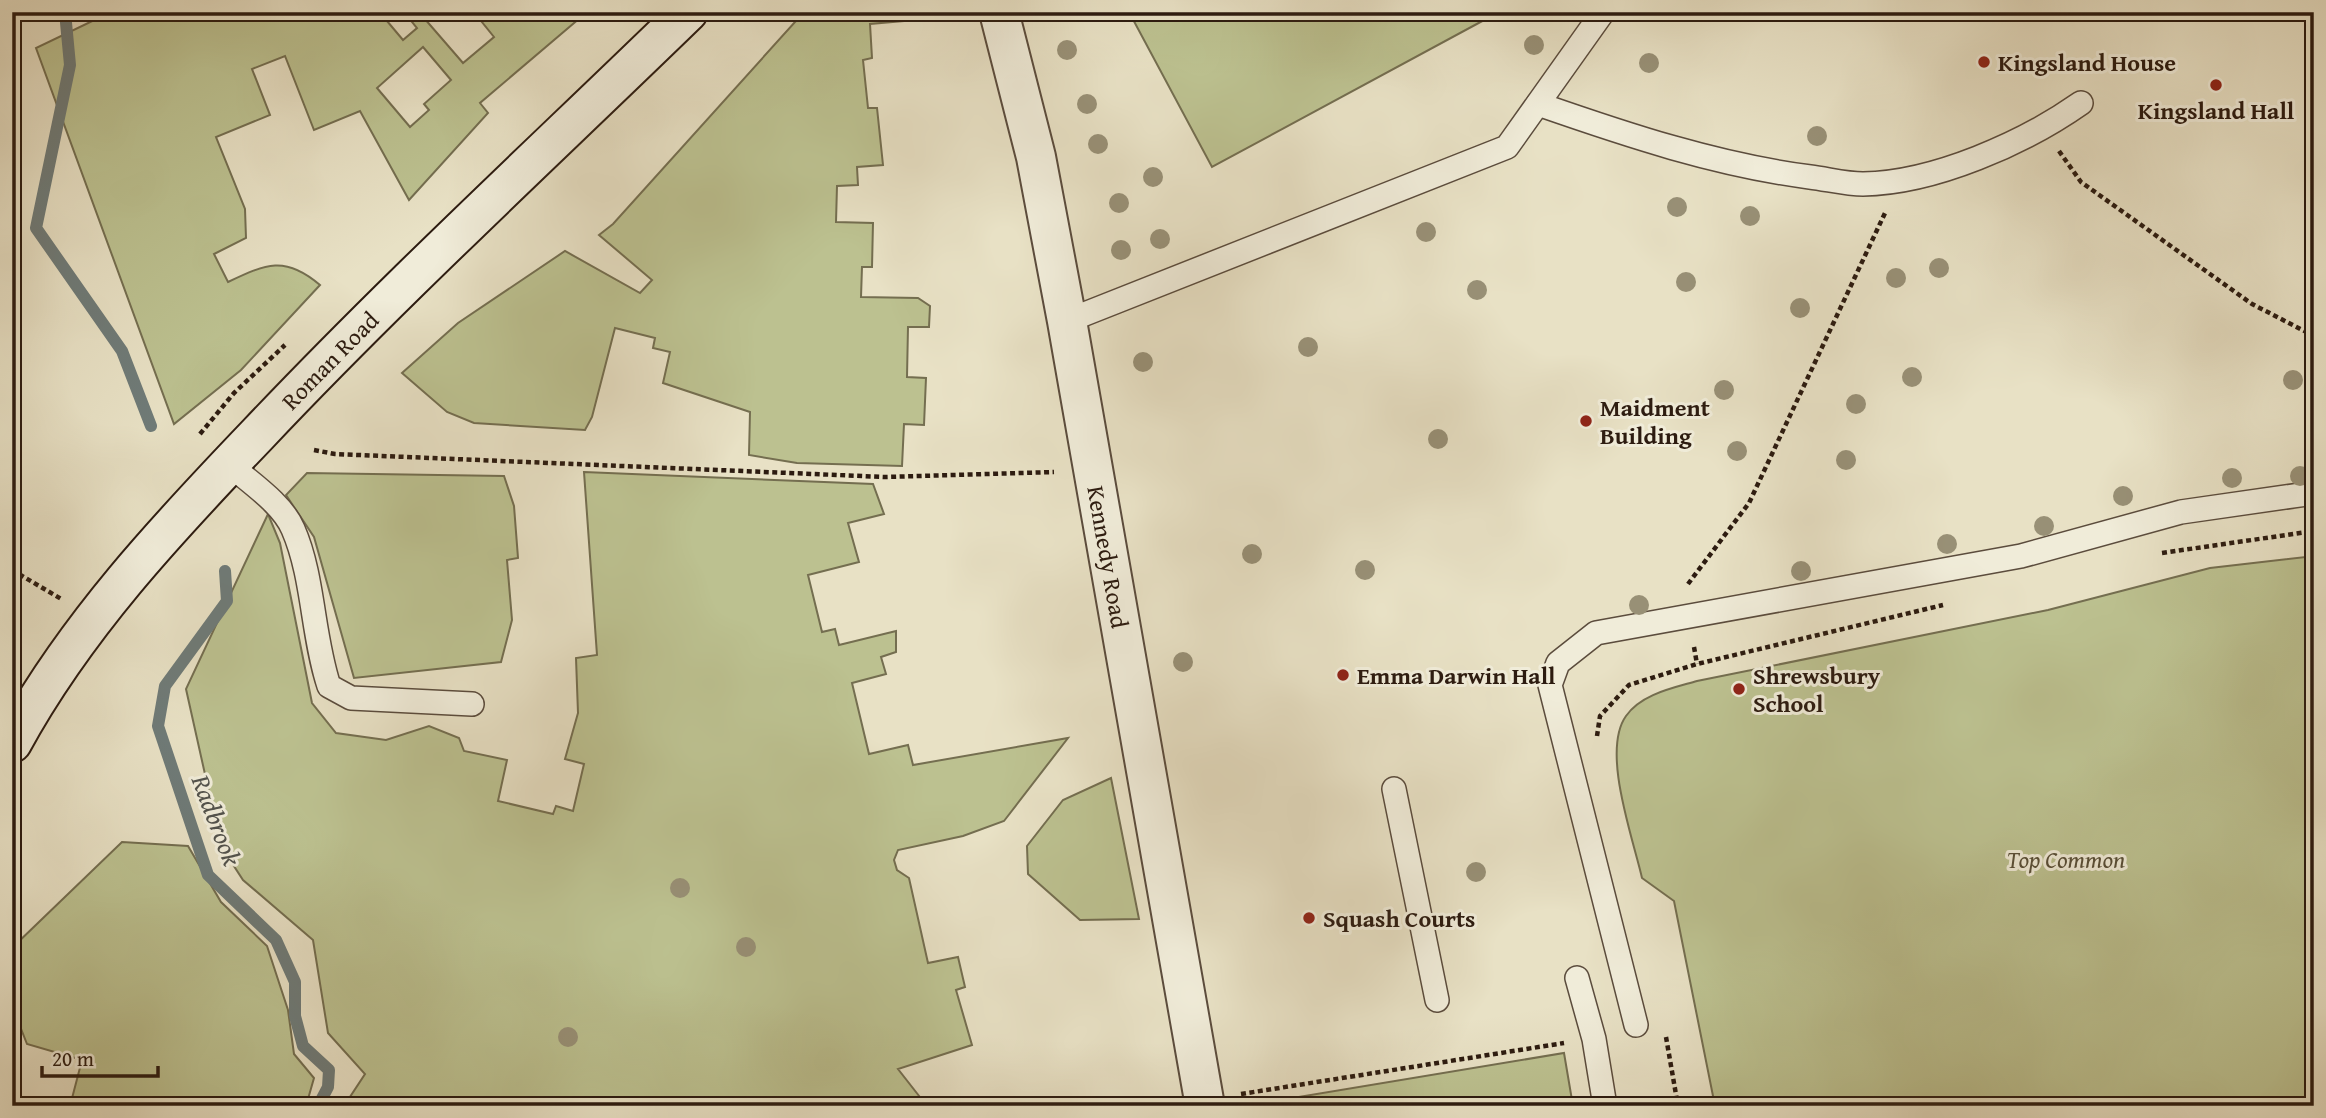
<svg xmlns="http://www.w3.org/2000/svg" width="2326" height="1118" font-family="'Gentium Book Plus',serif">
<style>
.green{fill:#bcc190;stroke:#746e50;stroke-width:2;fill-rule:evenodd}
.lines{fill:none;stroke-linecap:round;stroke-linejoin:round}
.stream{stroke:#6f7b78;stroke-width:12}
.service-casing{stroke:#5b4c3d;stroke-width:26}
.minor-casing{stroke:#5b4c3d;stroke-width:42}
.secondary-casing{stroke:#2c1b10;stroke-width:42}
.path{stroke:#2c1b10;stroke-width:4.5;stroke-dasharray:5 3.5;stroke-linecap:butt}
.service{stroke:#f0ecd9;stroke-width:23}
.minor{stroke:#f0ecd9;stroke-width:38}
.secondary{stroke:#f0ecd9;stroke-width:38}
.tree{fill:#989076}
.poi-dot{fill:#8f2418;stroke:#f0ecd9;stroke-width:2.5}
.labels{text-anchor:middle;dominant-baseline:central;stroke-width:6;stroke-linejoin:round;paint-order:stroke}
.poi-label{font-size:24px;font-weight:bold;fill:#2c1b10;stroke:#f0ecd9;text-anchor:start}
.street-label{font-size:24px;fill:#2c1b10;stroke:#f0ecd9}
.park-label{font-size:24px;font-style:italic;fill:#574d36;stroke:#f0ecd9}
.water-label{font-size:26px;font-style:italic;fill:#53534d;stroke:#f0ecd9}
</style>
<rect width="100%" height="100%" fill="#e8e1c5"/>
<filter id="stains"><feTurbulence type="fractalNoise" baseFrequency=".00286" numOctaves="4"/><feColorMatrix values="0 0 0 0 .2 0 0 0 0 .09 0 0 0 0 .02 0 0 0 .5 -.17"/></filter>
<radialGradient id="worn" r=".72"><stop offset=".6" stop-color="#630" stop-opacity="0"/><stop offset="1" stop-color="#630" stop-opacity=".3"/></radialGradient>
<g class="green">
<path d="M 111,12 L 397,12 L 387,21 L 403,40 L 417,28 L 404,12 L 430,12 L 424,18 L 463,63 L 494,37 L 482,22 L 493,12 L 587,12 L 480,103 L 488,113 L 409,200 L 360,111 L 314,130 L 285,56 L 252,69 L 270,115 L 216,137 L 245,209 L 246,238 L 214,254 L 228,282 C 266,264 285,255 320,285 L 241,370 L 174,424 L 36,48 ZM 423,47 L 451,80 L 424,104 L 429,110 L 410,127 L 377,88 Z"/>
<path d="M 804,12 L 925,12 L 926,19 L 870,24 L 872,58 L 863,60 L 868,108 L 877,108 L 883,165 L 857,167 L 858,185 L 837,186 L 836,222 L 873,223 L 872,267 L 862,267 L 861,297 L 918,298 L 930,306 L 929,327 L 908,327 L 907,377 L 926,378 L 924,425 L 904,424 L 902,466 L 797,463 L 749,455 L 750,412 L 663,383 L 670,352 L 653,348 L 655,338 L 615,328 L 592,417 L 585,430 L 474,423 L 447,412 L 402,373 L 458,323 L 565,251 L 640,293 L 652,280 L 599,235 L 613,224 Z"/>
<path d="M 1129,12 L 1499,12 L 1212,167 Z"/>
<path d="M 584,472 L 873,484 L 884,514 L 848,523 L 859,562 L 808,575 L 822,632 L 835,629 L 839,645 L 896,631 L 896,652 L 881,657 L 886,674 L 852,683 L 869,754 L 908,745 L 913,765 L 1068,738 L 1004,821 L 963,836 L 898,850 L 894,860 L 897,870 L 909,878 L 928,963 L 958,957 L 965,987 L 956,990 L 972,1045 L 898,1069 L 923,1101 L 911,1106 L 344,1106 L 365,1074 L 328,1033 L 313,940 L 243,880 L 221,846 L 186,689 L 268,514 L 280,543 L 312,703 L 336,733 L 386,740 L 429,726 L 459,738 L 464,751 L 507,760 L 498,801 L 553,814 L 556,806 L 573,811 L 584,764 L 565,759 L 578,713 L 576,658 L 597,655 Z"/>
<path d="M 307,473 L 504,476 L 514,506 L 518,558 L 507,560 L 512,620 L 501,662 L 354,678 L 314,537 L 286,495 Z"/>
<path d="M 2314,556 L 2314,1106 L 1715,1106 L 1674,901 L 1642,878 C 1633,838 1601,751 1626,716 C 1641,694 1673,688 1697,681 L 2048,610 L 2210,568 Z"/>
<path d="M 1111,778 L 1139,919 L 1080,920 L 1028,874 L 1027,846 L 1063,800 Z"/>
<path d="M 122,842 L 188,846 L 221,902 L 267,946 L 288,1010 L 294,1054 L 314,1078 L 306,1106 L 70,1106 L 82,1060 L 27,1044 L 12,1006 L 12,948 Z"/>
<path d="M 1564,1053 L 1573,1106 L 1244,1106 Z"/>
</g>
<g class="lines">
<g class="stream">
<path d="M 65,12 L 70,65 L 36,228 L 122,351 L 151,426"/>
<path d="M 225,571 L 227,601 L 165,686 L 158,726 L 208,875 L 276,940 L 295,982 L 295,1016 L 303,1046 L 329,1070 L 328,1087 L 318,1106"/>
</g>
<g class="service-casing">
<g id="service">
<path d="M 1538,104 C 1627,135 1717,165 1810,177 C 1827,179 1846,184 1863,184 C 1934,183 2024,143 2081,103"/>
<path d="M 1067,321 L 1507,147 L 1603,12"/>
<path d="M 229,464 C 249,482 282,503 293,529 C 314,577 312,635 329,686 L 351,698 L 472,704"/>
<path d="M 1394,789 L 1437,1000"/>
<path d="M 1577,978 L 1594,1039 L 1605,1106"/>
<path d="M 1636,1025 L 1550,685 L 1558,663 L 1596,633 L 2021,556 L 2181,512 L 2314,493"/>
</g>
</g>
<g class="minor-casing">
<g id="minor">
<path id="s1" d="M 999,12 L 1036,157 L 1067,321 L 1205,1106"/>
</g>
</g>
<g class="secondary-casing">
<g id="secondary">
<path id="s2" d="M 12,743 C 75,627 167,529 258,434 C 396,288 544,152 688,12"/>
</g>
</g>
<g class="path">
<path d="M 2059,151 L 2081,182 L 2252,304 L 2314,336"/>
<path d="M 200,434 L 234,393 L 285,345"/>
<path d="M 314,450 L 335,454 L 885,477 L 1054,472"/>
<path d="M 2162,553 L 2314,531"/>
<path d="M 12,570 L 63,600"/>
<path d="M 1688,584 L 1749,503 L 1885,213"/>
<path d="M 1694,647 L 1697,664"/>
<path d="M 1597,736 L 1600,716 L 1629,685 L 1697,664 L 1943,605"/>
<path d="M 1666,1037 L 1678,1106"/>
<path d="M 1241,1094 L 1564,1043"/>
</g>
<use href="#service" class="service"/>
<use href="#minor" class="minor"/>
<use href="#secondary" class="secondary"/>
</g>
<g class="tree">
<circle cx="1534" cy="45" r="10"/>
<circle cx="1067" cy="50" r="10"/>
<circle cx="1649" cy="63" r="10"/>
<circle cx="1087" cy="104" r="10"/>
<circle cx="1817" cy="136" r="10"/>
<circle cx="1098" cy="144" r="10"/>
<circle cx="1153" cy="177" r="10"/>
<circle cx="1119" cy="203" r="10"/>
<circle cx="1677" cy="207" r="10"/>
<circle cx="1750" cy="216" r="10"/>
<circle cx="1426" cy="232" r="10"/>
<circle cx="1160" cy="239" r="10"/>
<circle cx="1121" cy="250" r="10"/>
<circle cx="1939" cy="268" r="10"/>
<circle cx="1896" cy="278" r="10"/>
<circle cx="1686" cy="282" r="10"/>
<circle cx="1477" cy="290" r="10"/>
<circle cx="1800" cy="308" r="10"/>
<circle cx="1308" cy="347" r="10"/>
<circle cx="1143" cy="362" r="10"/>
<circle cx="1912" cy="377" r="10"/>
<circle cx="2293" cy="380" r="10"/>
<circle cx="1724" cy="390" r="10"/>
<circle cx="1856" cy="404" r="10"/>
<circle cx="1438" cy="439" r="10"/>
<circle cx="1737" cy="451" r="10"/>
<circle cx="1846" cy="460" r="10"/>
<circle cx="2300" cy="476" r="10"/>
<circle cx="2232" cy="478" r="10"/>
<circle cx="2123" cy="496" r="10"/>
<circle cx="2044" cy="526" r="10"/>
<circle cx="1947" cy="544" r="10"/>
<circle cx="1252" cy="554" r="10"/>
<circle cx="1365" cy="570" r="10"/>
<circle cx="1801" cy="571" r="10"/>
<circle cx="1639" cy="605" r="10"/>
<circle cx="1183" cy="662" r="10"/>
<circle cx="1476" cy="872" r="10"/>
<circle cx="680" cy="888" r="10"/>
<circle cx="746" cy="947" r="10"/>
<circle cx="568" cy="1037" r="10"/>
</g>
<g class="poi-dot">
<circle cx="1984" cy="62" r="7"/>
<circle cx="2216" cy="85" r="7"/>
<circle cx="1586" cy="421" r="7"/>
<circle cx="1343" cy="675" r="7"/>
<circle cx="1739" cy="689" r="7"/>
<circle cx="1309" cy="918" r="7"/>
</g>
<g class="labels">
<g class="poi-label">
<text x="1998" y="62">Kingsland House</text>
<text x="2216" y="110" text-anchor="middle">Kingsland Hall</text>
<text x="1600" y="407">Maidment<tspan x="1600" dy="28">Building</tspan></text>
<text x="1357" y="675">Emma Darwin Hall</text>
<text x="1753" y="675">Shrewsbury<tspan x="1753" dy="28">School</tspan></text>
<text x="1323" y="918">Squash Courts</text>
</g>
<g class="street-label">
<text stroke="none"><textPath href="#s2" startOffset="499">Roman Road</textPath></text>
<text stroke="none"><textPath href="#s1" startOffset="556">Kennedy Road</textPath></text>
</g>
<g class="park-label">
<text x="2066" y="859">Top Common</text>
</g>
<g class="water-label">
<text transform="translate(217 820) rotate(69)">Radbrook</text>
</g>
</g>
<rect width="2326" height="1118" fill="none" stroke="#e8e1c5" stroke-width="42"/>
<rect x="14" y="14" width="2298" height="1090" fill="none" stroke="#2c1b10" stroke-width="3.5"/>
<rect x="21" y="21" width="2284" height="1076" fill="none" stroke="#2c1b10" stroke-width="2"/>
<path d="M42 1066v10h116v-10" fill="none" stroke="#2c1b10" stroke-width="3.5"/>
<text x="52" y="1066" font-size="21" fill="#2c1b10" stroke="#f0ecd9" stroke-width="5" paint-order="stroke">20 m</text>
<rect width="100%" height="100%" filter="url(#stains)"/>
<rect width="100%" height="100%" fill="url(#worn)"/>
</svg>
